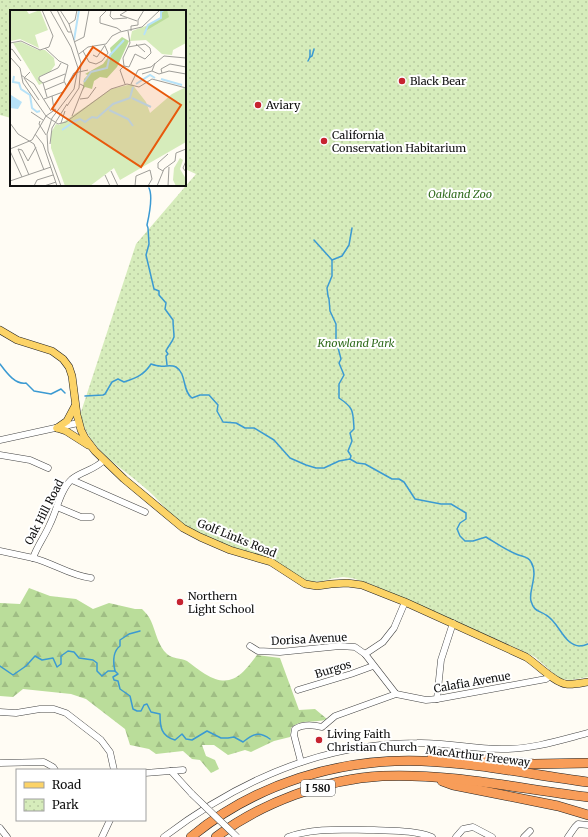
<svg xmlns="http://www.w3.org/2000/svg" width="588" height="837" font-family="Merriweather,serif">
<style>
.forest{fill:url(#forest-firs)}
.park{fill:url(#park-dots)}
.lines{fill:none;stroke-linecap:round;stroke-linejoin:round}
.stream{stroke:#3b9ad2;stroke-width:1.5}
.minor-casing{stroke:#434343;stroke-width:7}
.major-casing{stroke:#212121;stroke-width:8}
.highway-casing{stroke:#212121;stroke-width:10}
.minor{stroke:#fff;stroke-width:6}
.major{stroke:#fcd367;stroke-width:7}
.highway{stroke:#f89d59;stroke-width:9}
.minor-bridge-casing{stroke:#434343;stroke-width:7;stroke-linecap:butt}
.minor-bridge{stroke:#fff;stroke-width:6}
.poi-dot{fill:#c62330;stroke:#fff;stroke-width:1.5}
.labels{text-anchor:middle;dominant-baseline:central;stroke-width:4;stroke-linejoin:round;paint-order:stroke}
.shield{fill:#fff;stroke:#585858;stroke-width:1}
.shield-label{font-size:10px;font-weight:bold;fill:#101010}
.poi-label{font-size:11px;fill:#101010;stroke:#fff;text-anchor:start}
.park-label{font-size:11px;font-style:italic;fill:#306c1d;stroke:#fff}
.street-label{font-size:11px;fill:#101010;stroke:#fff}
.inset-river{fill:none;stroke:#b7e2f8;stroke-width:2}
.inset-road{fill:none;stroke:#9f9e99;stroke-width:1}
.view{fill:#e8590c;fill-opacity:0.15;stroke:#e8590c;stroke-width:2}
.inset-edge{fill:none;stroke:#101010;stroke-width:2}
</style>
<defs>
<pattern id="forest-firs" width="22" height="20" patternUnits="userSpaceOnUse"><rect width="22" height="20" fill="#badd9a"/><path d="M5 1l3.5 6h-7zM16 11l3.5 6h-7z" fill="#9fbd84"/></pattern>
<pattern id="park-dots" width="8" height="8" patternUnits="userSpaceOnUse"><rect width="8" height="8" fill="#d6ecbb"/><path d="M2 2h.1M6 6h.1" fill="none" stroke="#b7c9a0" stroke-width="1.8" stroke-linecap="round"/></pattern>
</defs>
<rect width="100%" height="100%" fill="#fffcf4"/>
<path class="forest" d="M 29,588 L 50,596 L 76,599 L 93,609 L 109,603 L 135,609 L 142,609 C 145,612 149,616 151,621 C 156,632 158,646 167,654 C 172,659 181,658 187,661 C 193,665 198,670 205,674 C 231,690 243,674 257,655 L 280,658 L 299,710 L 315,709 L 327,719 C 315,724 301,718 291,728 L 290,737 L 274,741 L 251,752 L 245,750 L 228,755 L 214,745 L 202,745 L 206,756 L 215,760 L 219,769 L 211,773 L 200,760 L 192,759 L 183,751 L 156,754 L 149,749 L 130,745 L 125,729 L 86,699 L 71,694 L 23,689 L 13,697 L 0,696 L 0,603 L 20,604 Z"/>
<path class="park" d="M 0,0 L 588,0 L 588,677 L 571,680 L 560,679 L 535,657 L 523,651 L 368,583 C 360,581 352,577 343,577 C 327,578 320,585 303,580 C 292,573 282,564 270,558 C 261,554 250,553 241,550 C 222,544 202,536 185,526 C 173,518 164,506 154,496 C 128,470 90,454 80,415 L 136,244 L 196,174 L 185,169 L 185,11 L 11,11 L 11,118 L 0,115 Z"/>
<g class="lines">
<g class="stream">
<path d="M 310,50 L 310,57"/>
<path d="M 308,61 L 310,57 L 312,56 L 314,49"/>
<path d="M 149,188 C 153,196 149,216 147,225 L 148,228 L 149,244 L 146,255 L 154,289 L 159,291 L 159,295 L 166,303 L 165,309 L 173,320 C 173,326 174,332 174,337 C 172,343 168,346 166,351 L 168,354 L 166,356 L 167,365"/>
<path d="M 314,240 L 332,260"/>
<path d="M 0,364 C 6,372 15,385 26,383 L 34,391 L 51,394 L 61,389 L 65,393"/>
<path d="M 85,396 L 103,395 L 105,394 L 112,382 L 118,379 L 124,382 C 136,378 144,375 151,364 C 154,365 157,366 160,366 C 166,367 170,364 176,367 C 187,374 182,391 192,398 L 200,395 L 209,395 L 218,405 L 217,411 L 223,422 L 236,423 L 245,428 L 254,428 L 274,440 L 290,458 L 306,465 L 316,468 L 324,468 L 339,461 L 350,459 L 357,463 L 365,464 L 392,479 L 399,479 L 404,482 L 415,499 L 441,504 L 451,504 L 466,513 L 466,519 L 460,523 L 457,529 L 460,536 L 465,541 L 473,541 L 486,537 C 496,543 506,550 516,554 C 522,557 528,556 531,562 C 539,575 528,591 531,601 C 534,612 539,610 546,615 C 559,622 563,644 579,646 C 582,646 586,645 588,644"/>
<path d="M 350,459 L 351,456 L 348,451 L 352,441 L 350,433 L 354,429 C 353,411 354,408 339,398 L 339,384 L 344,375 L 339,363 L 341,359 L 336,340 L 336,324 L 330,311 L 329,299 L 328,296 L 327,288 L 332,276 L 332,260 L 342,256 L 349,245 L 352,228"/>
<path d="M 0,666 L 13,675 L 26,666 L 35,656 L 42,660 L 53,658 L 57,667 L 61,664 L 61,656 L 68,651 L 74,652 L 79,658 L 93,660 L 97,663 L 97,671 L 102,676 L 108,671 L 115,671 L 118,674 L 113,677 L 114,680 L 118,681 L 120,689 L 130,696 L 133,709 L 137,711 L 141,711 L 144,705 L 147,704 L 151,712 L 160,714 C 160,727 161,736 175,740 L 182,734 L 186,739 L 192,740 L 207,731 L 221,738 L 228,738 L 234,737 L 243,742 C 253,734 259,731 270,739"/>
<path d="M 115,671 C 113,662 112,652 120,646 L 120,640 L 129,634 L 140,631"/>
</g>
<g class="minor-casing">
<g id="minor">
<path d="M 0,440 L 78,423"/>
<path d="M 0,455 L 30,460 L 48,468"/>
<path d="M 72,480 L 145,512"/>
<path d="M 57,507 L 81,517 L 91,517"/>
<path d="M 0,551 L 33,558 C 37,546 45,536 50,524 C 57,510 60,490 72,479 C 82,471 95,470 104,460"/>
<path d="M 33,558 C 53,563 71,576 91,578"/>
<path d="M 250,646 L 258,651 L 280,652 L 340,646 L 355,647 L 365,654 L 396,694"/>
<path d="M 365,654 L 383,642 L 394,628 L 405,602"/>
<path d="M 298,690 L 351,674 L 373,666"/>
<path d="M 437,699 L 441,660 L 453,623"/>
<path d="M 0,712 L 16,713 L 40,709 L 54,709 L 66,713 L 101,740 L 110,752 L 114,770"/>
<path d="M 301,762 L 294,735 L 295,729 C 303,724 314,725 322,727 L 335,716 L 396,694 L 426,700 L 437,699 L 546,679 L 550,676"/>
<path d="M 0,763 L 44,762 L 53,767 L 55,770"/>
<path d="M 171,771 L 192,794"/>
<path d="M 145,773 L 183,770"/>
<path d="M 0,828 L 7,837"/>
<path d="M 102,837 L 110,820"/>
<path d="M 164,837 C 239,780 322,743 417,743 C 447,742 476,750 505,749 C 533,749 561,740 588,733"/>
<path d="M 288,837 C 315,827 345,830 374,830 C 393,831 413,830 432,837"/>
<path d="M 456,837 L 463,829 L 473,827 L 492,837"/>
<path d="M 524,837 L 530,831"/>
<path d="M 568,837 L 575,827 L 578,824 L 588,825"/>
</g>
</g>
<g class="major-casing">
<g id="major">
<path d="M 0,330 L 17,340 L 52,351 L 63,359 L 69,367 L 72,376 L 77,415 L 81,430 L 85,438 L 95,451 L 124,479 L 183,528 L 200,537 L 230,550 L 271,562 L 305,584 L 317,586 L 331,584 L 347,583 L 362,585 L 405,602 L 526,657 C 537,664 555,683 566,684 C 573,685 581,683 588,682"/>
<path d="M 57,428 L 66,431 L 88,445"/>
<path d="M 57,428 L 67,421 L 75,406"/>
</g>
</g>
<g class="highway-casing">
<g id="highway">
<path d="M 432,756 L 457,757 L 534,764 L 588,763"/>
<path d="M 442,781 L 453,785 L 558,806 L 588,815"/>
<path d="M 191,837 C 255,784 339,758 422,761 C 478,763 533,775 588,782"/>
<path d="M 216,837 C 261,803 325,779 382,776 C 451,773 520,789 588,797"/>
</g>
</g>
<use href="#minor" class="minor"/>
<use href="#major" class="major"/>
<use href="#highway" class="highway"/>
<g class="minor-bridge-casing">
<path id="minor-bridge" d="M 192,794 L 237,837"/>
</g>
<use href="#minor-bridge" class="minor-bridge"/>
</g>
<g class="poi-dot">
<circle cx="402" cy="81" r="4"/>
<circle cx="258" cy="105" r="4"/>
<circle cx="324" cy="141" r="4"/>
<circle cx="180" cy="602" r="4"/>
<circle cx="319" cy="740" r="4"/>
</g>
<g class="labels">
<rect class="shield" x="301" y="780" width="34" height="16" rx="3"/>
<g class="shield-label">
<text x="318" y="788">I 580</text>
</g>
<g class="poi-label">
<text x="410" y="81">Black Bear</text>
<text x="266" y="105">Aviary</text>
<text x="332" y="135">California<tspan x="332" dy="13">Conservation Habitarium</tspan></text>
<text x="188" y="596">Northern<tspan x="188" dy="13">Light School</tspan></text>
<text x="327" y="734">Living Faith<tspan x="327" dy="13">Christian Church</tspan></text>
</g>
<g class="park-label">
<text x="460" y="194">Oakland Zoo</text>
<text x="356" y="343">Knowland Park</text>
</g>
<g class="street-label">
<text transform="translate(44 512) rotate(-63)">Oak Hill Road</text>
<text transform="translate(237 538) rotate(22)">Golf Links Road</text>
<text transform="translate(309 639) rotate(-3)">Dorisa Avenue</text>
<text transform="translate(333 669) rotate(-17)">Burgos</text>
<text transform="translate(472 682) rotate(-10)">Calafia Avenue</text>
<text transform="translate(478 756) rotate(7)">MacArthur Freeway</text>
</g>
</g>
<g transform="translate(10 10)">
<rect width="176" height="176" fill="#fffcf4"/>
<path d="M 156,0 L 176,0 L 176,33 L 163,40 L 162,45 L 152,44 L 136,30 L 120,31 L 122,21 L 152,10 ZM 170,148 L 173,150 L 170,159 L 176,169 L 176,176 L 166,176 L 163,170 L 164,158 Z" fill="#d6ecbb"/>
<path d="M 157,0 L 159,7 L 137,20 L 135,18 L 151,7 L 150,1 ZM 112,27 L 119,31 L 107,57 L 97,68 L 90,67 L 84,71 L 82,79 L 75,77 L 73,80 L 74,69 L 78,65 L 75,64 L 93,54 L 101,43 L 100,38 Z" fill="#badd9a"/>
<path d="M 0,0 L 16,0 L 19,4 L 30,0 L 38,20 L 25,25 L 29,38 L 10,29 L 1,31 ZM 11,32 L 28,40 L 35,40 L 44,48 L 45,55 L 40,62 L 28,67 L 33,73 L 29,75 L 3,33 ZM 122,74 L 136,92 L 140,103 L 162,84 L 176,77 L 176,132 L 110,170 L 104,158 L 80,176 L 55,176 L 41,138 L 41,123 L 46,114 L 49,115 L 101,79 Z" fill="#d6ecbb"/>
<path d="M 1,85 L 12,92 L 8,99 L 0,98 Z" fill="#b7e2f8"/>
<path class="inset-river" d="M 134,25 L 138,15 L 151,8 L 151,2 L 154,0M 64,30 L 69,0M 4,66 L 3,72 L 9,73 L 11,79 L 20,85 L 22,98 L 27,102 L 30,101M 151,69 L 172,75M 74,72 L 81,62 L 97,58 L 100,45 L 114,30M 126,74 L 140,65 L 145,68M 122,88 L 141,97M 99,100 L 118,109 L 123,116M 52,120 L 65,111 L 70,109 L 75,112 L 82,107 L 87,108 L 103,94 L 120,88 L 123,77"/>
<path class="inset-road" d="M 40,0 L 61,37 L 68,58 L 64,79 L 42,108 L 37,124 L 38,141 L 51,176M 47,0 L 58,22 L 61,22M 50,0 L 59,14 L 71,53 L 69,78 L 57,96M 97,0 L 90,7 L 90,13 L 107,18 L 111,21M 101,0 L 100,6 L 103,9 L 117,8M 118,0 L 110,5 L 127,11M 59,14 L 65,10 L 67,0M 121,21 L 121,16 L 128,15 L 128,10 L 134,0M 64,32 L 74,27 L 79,0M 0,33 L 11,31 L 30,40 L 39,37 L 43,26 L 32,0M 126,34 L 135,42M 35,38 L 49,51 L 58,55 L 54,71 L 57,77M 0,40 L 2,39 L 11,51M 73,41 L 79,52 L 86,54 L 92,51 L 98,43 L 95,36M 69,44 L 78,37 L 96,34 L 102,26 L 110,22 L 132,17 L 150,0M 83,45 L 87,47 L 95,35M 0,47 L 10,58 L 13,73 L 36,106M 114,56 L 119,57 L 125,44 L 135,49 L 141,43 L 140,38 L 135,34 L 118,37M 142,61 L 149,64 L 159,61 L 176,64M 20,62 L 14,68 L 29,90M 152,63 L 151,59 L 160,54 L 176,57M 132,64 L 142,61 L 145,53M 11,65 L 24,74 L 41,101M 33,73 L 29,70 L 29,67 L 48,58 L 51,53M 33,73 L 55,64M 33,73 L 37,87M 115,74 L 110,60 L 114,56 L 113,48 L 120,33 L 118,21M 121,74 L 128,60 L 141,57 L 154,46 L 176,48M 35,80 L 54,72M 42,86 L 44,100M 34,89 L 53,82 L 64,63 L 78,60M 70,89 L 78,88 L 86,77M 21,102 L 33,110M 36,106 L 48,114 L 56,112 L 101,79 L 117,74 L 129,77 L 142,69 L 176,78M 36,106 L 46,99M 62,106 L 74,76 L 70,74M 30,111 L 29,114 L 36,125M 0,113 L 8,124 L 24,134 L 34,160M 51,113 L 55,101M 25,124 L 33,134 L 47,176M 40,134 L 42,118 L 57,94M 0,139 L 22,130 L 36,106M 8,139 L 12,140 L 18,151 L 26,137M 8,139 L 19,165M 0,141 L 12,167M 176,151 L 173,158 L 176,162M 101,161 L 108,176M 153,161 L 148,158 L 148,153 L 158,144M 95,165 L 100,176M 0,171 L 41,157M 24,176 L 27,170 L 43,165M 34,176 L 46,172M 125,176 L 126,166 L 140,160 L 142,169 L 138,176M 147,176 L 154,159 L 165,151 L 166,143 L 176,139M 158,176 L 159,157"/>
<path class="view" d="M 83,37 L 171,95 L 131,157 L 42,99 Z"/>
<rect width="176" height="176" class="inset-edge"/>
</g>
<rect x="16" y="769" width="130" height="52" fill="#ffffff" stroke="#9f9f9f"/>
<rect x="24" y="782" width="20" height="6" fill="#fcd367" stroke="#9f9f9f"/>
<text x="52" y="789" font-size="12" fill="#101010">Road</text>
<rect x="24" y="799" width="20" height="12" fill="url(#park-dots)" stroke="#9f9f9f"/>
<text x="52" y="809" font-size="12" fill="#101010">Park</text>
</svg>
